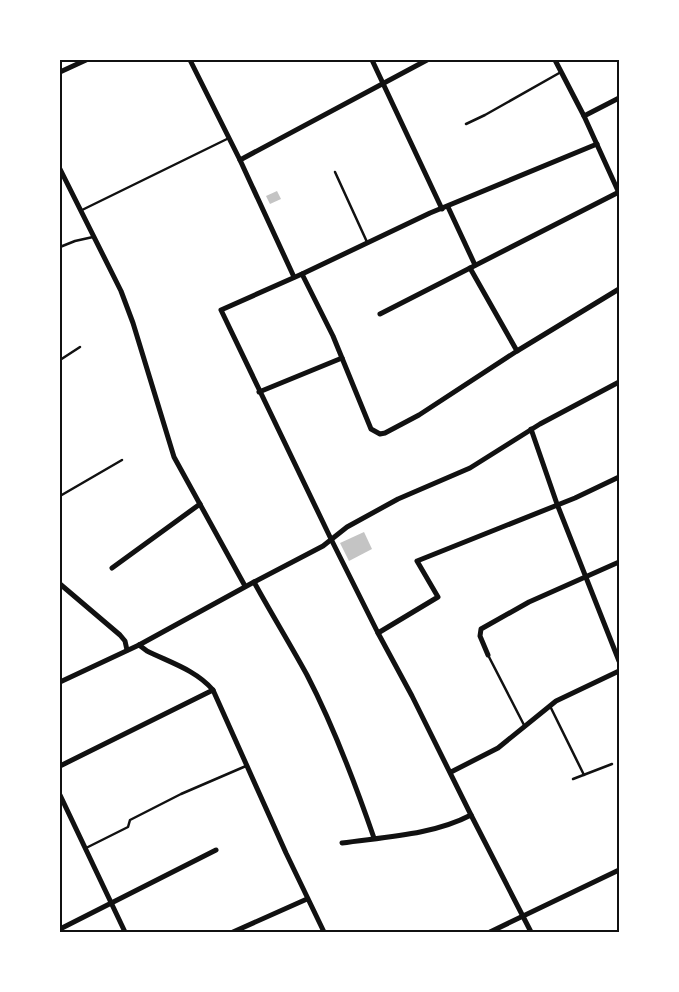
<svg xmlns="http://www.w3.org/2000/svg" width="679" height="992" font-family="Quicksand,sans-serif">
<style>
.building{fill:#c4c4c4}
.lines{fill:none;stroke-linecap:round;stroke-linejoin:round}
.service{stroke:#111;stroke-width:2.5}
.minor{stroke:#111;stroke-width:5}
.neatline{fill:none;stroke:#111;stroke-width:2}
</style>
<rect width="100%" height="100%" fill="#fff"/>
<g class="building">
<path d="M 277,191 L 281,199 L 270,204 L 266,196 Z"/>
<path d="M 364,532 L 372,549 L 349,561 L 340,543 Z"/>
</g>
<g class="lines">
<g class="service">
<path d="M 466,124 L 485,115 L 561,72"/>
<path d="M 335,172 L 367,242"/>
<path d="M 82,210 L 229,138"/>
<path d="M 60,247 L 75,241 L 93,237"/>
<path d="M 60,360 L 80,347"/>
<path d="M 60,496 L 122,460"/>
<path d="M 488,655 L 524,725"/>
<path d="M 550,706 L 584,775"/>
<path d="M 573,779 L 612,764"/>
<path d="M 86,848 L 128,827 L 130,820 L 181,794 L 246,766"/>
</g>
<g class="minor">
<path d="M 190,60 L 240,160 L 294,277"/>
<path d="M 372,60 L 442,209"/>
<path d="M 555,60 L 584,116 L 619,193"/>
<path d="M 60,72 L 86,60"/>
<path d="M 584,116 L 619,98"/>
<path d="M 240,160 L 427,60"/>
<path d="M 60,169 L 121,291 L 133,323 L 174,457 L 245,586"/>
<path d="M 448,207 L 475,265"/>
<path d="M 470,268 L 517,351"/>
<path d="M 302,274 L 333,336 L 371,429 L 380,434 L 385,433 L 419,415 L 517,351 L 619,289"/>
<path d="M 380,314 L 619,192"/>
<path d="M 259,392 L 342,358"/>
<path d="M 531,429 L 557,504 L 619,661"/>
<path d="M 112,568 L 200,504"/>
<path d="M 254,582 C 271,613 290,644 307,675 C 334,727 355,783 374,838"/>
<path d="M 60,584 L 120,635 L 125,641 L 127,650"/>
<path d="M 378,633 L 438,597 L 417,561 L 575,498 L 619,477"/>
<path d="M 139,645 L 147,651 C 169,662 196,670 213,690 L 286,853 L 324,932"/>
<path d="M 488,655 L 480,636 L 481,629 L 529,602 L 619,562"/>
<path d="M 60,682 L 139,645 L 254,582 L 323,546 L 347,527 L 398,499 L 470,468 L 540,424 L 619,382"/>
<path d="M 60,766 L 213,690"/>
<path d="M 451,772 L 498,748 L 556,701 L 619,671"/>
<path d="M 60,795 L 125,932"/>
<path d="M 342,843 C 384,837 433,835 471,815"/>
<path d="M 60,929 L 216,850"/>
<path d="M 233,932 L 307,899"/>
<path d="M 490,932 L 619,870"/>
<path d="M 531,932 L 471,815 L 412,696 L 378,633 L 331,539 L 221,310 L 302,274 L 430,213 L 597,144"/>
</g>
</g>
<rect width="679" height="992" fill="none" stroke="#ffffff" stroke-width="122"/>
<rect x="61" y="61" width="557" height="870" class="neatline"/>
</svg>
